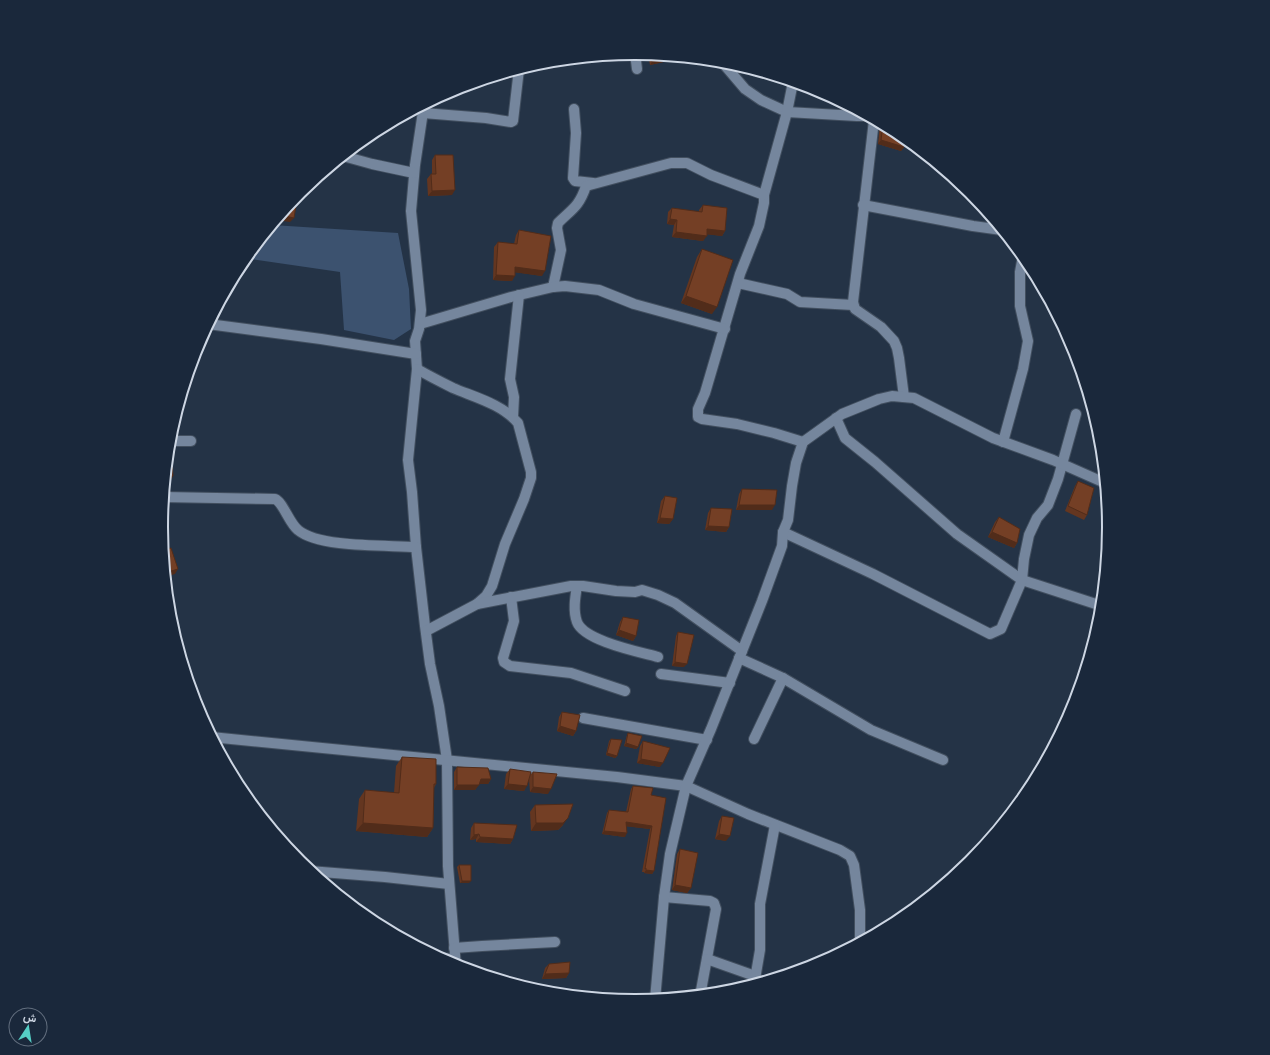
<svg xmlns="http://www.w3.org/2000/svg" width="1270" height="1055" font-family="'Titillium Web',Vazirmatn,sans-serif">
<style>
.green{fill:#3c526f}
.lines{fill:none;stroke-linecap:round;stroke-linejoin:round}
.minor-casing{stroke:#424f5f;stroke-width:12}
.minor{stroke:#75869d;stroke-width:10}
.wall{fill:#643620}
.shaded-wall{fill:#512c1a}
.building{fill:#743f25;stroke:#512c1a}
.rim{fill:none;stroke:#cdd6e3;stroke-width:2}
</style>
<rect width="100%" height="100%" fill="#243346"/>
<path class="green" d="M 272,225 L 398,233 L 409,289 L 411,329 L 394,340 L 344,330 L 340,272 L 251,259 L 253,249 Z"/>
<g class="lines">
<g class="minor-casing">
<g id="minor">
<path d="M 635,53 L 637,69"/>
<path d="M 722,62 L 745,89 L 761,100 L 787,112 L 857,116 L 866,116"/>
<path d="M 793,82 L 787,112 L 764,195 L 764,203 L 759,226 L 740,274 L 705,393 L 698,409 L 698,417 L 702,419 L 737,424 L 774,433 L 803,442"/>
<path d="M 424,105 L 415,165 L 411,211 L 421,310 L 419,329 L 415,341 L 417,369 L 408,460 L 412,492 L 416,547 L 425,626 L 430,664 L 439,706 L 447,760 L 448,866 L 456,967"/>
<path d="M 574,109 L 576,133 L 573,178 L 575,181 L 593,183"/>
<path d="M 423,113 L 486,118 L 511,122 L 513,121 L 519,69"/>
<path d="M 874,120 L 853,302 L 855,309 L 881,327 L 894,341 L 897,348 L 899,358 L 904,397"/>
<path d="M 343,156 L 372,164 L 414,173"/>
<path d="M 863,205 L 973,226 L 1002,230"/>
<path d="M 738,283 L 787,294 L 800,302 L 853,305"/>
<path d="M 553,287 L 561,250 L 557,228 L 558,223 C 572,209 579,207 586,186 L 671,163 L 687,163 L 711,175 L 764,195"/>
<path d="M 208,324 L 321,339 L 416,354"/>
<path d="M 420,324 L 511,297 L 553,287 L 565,286 L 599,290 L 634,304 L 725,329"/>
<path d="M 417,369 C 429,376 441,382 453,388 C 474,397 502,404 518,423 L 531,472 L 531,478 L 524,499 L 505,544 L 492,586 L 486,596 L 477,604 L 426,631"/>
<path d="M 513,417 L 514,397 L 510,379 L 519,295"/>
<path d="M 836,418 L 845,438 L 875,462 L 957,534 L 1022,580 L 1102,606"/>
<path d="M 169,441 L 191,441"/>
<path d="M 1003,442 L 1023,369 L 1028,341 L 1020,306 L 1020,272 L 1023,256"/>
<path d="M 163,497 L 275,499 C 283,502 289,523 298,530 C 319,548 387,545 416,547"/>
<path d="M 783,532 L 873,574 L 990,634 L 1001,629 L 1022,580 L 1024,559 L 1029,535 L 1037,518 L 1048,505 L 1058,479 L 1076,414"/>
<path d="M 577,586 C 575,598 573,611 577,622 C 584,641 640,652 658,657"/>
<path d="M 511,597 L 514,621 L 503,658 L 504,662 L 510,666 L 571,673 L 625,691"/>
<path d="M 477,604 L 571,586 L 583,586 L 616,591 L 635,592 L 642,590 L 658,595 L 675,603 L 742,651"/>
<path d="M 739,658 L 783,678 L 871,730 L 943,760"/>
<path d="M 661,674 L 730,683"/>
<path d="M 583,718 L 707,740"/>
<path d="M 211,737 L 617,777 L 686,786 L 748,814 L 840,850 L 850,856 L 854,865 L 860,910 L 860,943"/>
<path d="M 754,739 L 783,678"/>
<path d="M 309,871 L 385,877 L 449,884"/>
<path d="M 664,897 L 710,901 L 714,903 L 716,909 L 700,996"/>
<path d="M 454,948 L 482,946 L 555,942"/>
<path d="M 438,958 L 455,959"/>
<path d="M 707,959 L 755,976"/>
<path d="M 754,985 L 760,950 L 760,904 L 775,825"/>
<path d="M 655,1000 L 664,897 L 670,854 L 686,786 L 711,729 L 762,601 L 782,546 L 783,532 L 788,520 L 792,486 L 796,463 L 803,442 L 842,414 L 879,399 L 892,396 L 914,398 L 993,438 L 1053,460 L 1105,483"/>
</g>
</g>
<use href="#minor" class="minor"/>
</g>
<g class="wall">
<path d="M 648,54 L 678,57 L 677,59 L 650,65 Z"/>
<path d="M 881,123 L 899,133 L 904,147 L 901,151 L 878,144 L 880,124 Z"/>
<path d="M 435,155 L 452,195 L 428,196 L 427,179 L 431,174 L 432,174 L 432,160 Z"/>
<path d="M 703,205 L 725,231 L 722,236 L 707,234 L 703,241 L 672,237 L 674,225 L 667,224 L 668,212 L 672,208 L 699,212 L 699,210 Z"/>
<path d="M 519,230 L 542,276 L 515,272 L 512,281 L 493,280 L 494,247 L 498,242 L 514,244 L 516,235 Z"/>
<path d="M 702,249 L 712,314 L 681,303 L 697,257 Z"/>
<path d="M 1078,481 L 1087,515 L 1084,520 L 1065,511 L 1075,486 Z"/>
<path d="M 742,489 L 772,510 L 736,510 L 739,494 Z"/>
<path d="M 665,496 L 673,519 L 669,524 L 657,523 L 661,501 Z"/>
<path d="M 711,508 L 729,527 L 726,532 L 705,530 L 708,513 Z"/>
<path d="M 999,517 L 1017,543 L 1014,548 L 988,537 L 995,522 Z"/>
<path d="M 623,617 L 636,636 L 633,641 L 616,635 L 620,622 Z"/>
<path d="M 678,632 L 684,667 L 672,666 L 676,636 Z"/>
<path d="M 1097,632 L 1091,650 L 1090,650 L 1093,637 Z"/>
<path d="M 562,712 L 576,731 L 573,736 L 557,731 L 559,717 Z"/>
<path d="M 628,733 L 638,747 L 636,749 L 624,746 L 627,735 Z"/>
<path d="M 611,739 L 617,756 L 615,758 L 606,755 L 609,741 Z"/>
<path d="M 643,741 L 660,767 L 637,763 L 640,746 Z"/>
<path d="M 402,757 L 436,784 L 434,788 L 433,828 L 427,837 L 356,831 L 359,799 L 365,790 L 394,793 L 396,766 Z"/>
<path d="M 457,767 L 491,779 L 488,784 L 479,784 L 475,790 L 454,790 L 454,772 Z"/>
<path d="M 510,769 L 530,775 L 533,772 L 548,794 L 530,792 L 529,779 L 524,791 L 504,789 L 506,774 Z"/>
<path d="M 633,786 L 651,795 L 654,871 L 652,874 L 644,873 L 644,872 L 642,872 L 650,829 L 626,826 L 625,837 L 602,834 L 607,813 L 609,810 L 626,812 L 631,789 Z"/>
<path d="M 535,805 L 563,825 L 558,830 L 531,831 L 530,812 Z"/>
<path d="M 722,816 L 726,841 L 715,839 L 719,821 Z"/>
<path d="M 474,823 L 513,839 L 510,844 L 476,842 L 476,839 L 470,840 L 471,828 Z"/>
<path d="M 680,849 L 691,888 L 687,893 L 672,890 L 677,854 Z"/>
<path d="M 459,865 L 469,883 L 460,883 L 457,867 Z"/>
<path d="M 549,964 L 569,973 L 566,978 L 542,979 L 545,968 Z"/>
</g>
<g class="shaded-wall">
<path d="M 675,57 L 678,57 L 677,59 L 650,65 L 652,62 Z"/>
<path d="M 881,140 L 904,147 L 901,151 L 878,144 Z"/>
<path d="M 455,190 L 452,195 L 428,196 L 432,191 Z"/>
<path d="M 280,215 L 294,218 L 290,222 L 276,220 Z"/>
<path d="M 670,219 L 677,220 L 674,225 L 667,224 Z"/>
<path d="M 707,229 L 725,231 L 722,236 L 704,234 Z"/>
<path d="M 676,232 L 707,236 L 703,241 L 672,237 Z"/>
<path d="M 515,267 L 545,271 L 542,276 L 512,272 Z"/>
<path d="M 496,275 L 515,276 L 512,281 L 493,280 Z"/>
<path d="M 686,296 L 717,307 L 712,314 L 681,303 Z"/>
<path d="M 173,476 L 171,480 L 165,480 L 165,477 Z"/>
<path d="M 739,505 L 775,505 L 772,510 L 736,510 Z"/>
<path d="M 660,518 L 673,519 L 669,524 L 657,523 Z"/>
<path d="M 708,526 L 729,527 L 726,532 L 705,530 Z"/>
<path d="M 992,532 L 1017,543 L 1014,548 L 988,537 Z"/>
<path d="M 178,569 L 175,574 L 165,577 L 165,573 Z"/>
<path d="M 619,630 L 636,636 L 633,641 L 616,635 Z"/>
<path d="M 675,662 L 687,664 L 684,667 L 672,666 Z"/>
<path d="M 560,726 L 576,731 L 573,736 L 557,731 Z"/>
<path d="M 626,743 L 638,747 L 636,749 L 624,746 Z"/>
<path d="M 607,753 L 617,756 L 615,758 L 606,755 Z"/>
<path d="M 641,759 L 663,763 L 660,767 L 637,763 Z"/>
<path d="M 481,779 L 491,779 L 488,784 L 477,784 Z"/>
<path d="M 508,784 L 527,786 L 524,791 L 504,789 Z"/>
<path d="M 457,785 L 479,785 L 475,790 L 454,790 Z"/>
<path d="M 533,787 L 551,789 L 548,794 L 530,792 Z"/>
<path d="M 568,818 L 563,825 L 558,830 L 531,831 L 536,823 Z"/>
<path d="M 626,822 L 652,826 L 650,829 L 623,826 Z"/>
<path d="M 363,823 L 433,828 L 427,837 L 356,831 Z"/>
<path d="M 604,831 L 627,833 L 625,837 L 602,834 Z"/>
<path d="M 479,834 L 476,839 L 470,840 L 474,835 Z"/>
<path d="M 719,834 L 730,836 L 726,841 L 715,839 Z"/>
<path d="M 480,837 L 513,839 L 510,844 L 476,842 Z"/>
<path d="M 646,870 L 654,871 L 652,874 L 644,873 Z"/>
<path d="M 462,881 L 471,881 L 469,883 L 460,883 Z"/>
<path d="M 675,885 L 691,888 L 687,893 L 672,890 Z"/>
<path d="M 569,973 L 566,978 L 542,979 L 545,974 Z"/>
</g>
<g class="building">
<path d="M 650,54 L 675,57 L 652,62 Z"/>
<path d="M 883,124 L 899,133 L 906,139 L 904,147 L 881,140 Z"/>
<path d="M 435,155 L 453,155 L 455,190 L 432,191 L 431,174 L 436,174 Z"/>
<path d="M 298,193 L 294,218 L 280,215 Z"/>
<path d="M 703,205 L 727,208 L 725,231 L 707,229 L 707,236 L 676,232 L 677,220 L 670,219 L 672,208 L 702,212 Z"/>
<path d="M 519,230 L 551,236 L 545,271 L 515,267 L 515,276 L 496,275 L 498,242 L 517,244 Z"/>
<path d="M 702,249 L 733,260 L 717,307 L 686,296 Z"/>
<path d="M 168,451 L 171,451 L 173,476 L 165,477 Z"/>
<path d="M 1078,481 L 1094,488 L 1087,515 L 1068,506 Z"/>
<path d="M 742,489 L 777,490 L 775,505 L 739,505 Z"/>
<path d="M 665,496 L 677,498 L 673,519 L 660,518 Z"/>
<path d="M 711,508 L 732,509 L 729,527 L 708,526 Z"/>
<path d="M 999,517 L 1020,529 L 1017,543 L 992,532 Z"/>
<path d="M 171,548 L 178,569 L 165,573 L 163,550 Z"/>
<path d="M 623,617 L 639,620 L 636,636 L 619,630 Z"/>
<path d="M 678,632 L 694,635 L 687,664 L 675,662 Z"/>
<path d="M 562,712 L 580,715 L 576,731 L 560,726 Z"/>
<path d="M 628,733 L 642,736 L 638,747 L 626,743 Z"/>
<path d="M 611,739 L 622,740 L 617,756 L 607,753 Z"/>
<path d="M 643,741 L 670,748 L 663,763 L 641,759 Z"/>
<path d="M 402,757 L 436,759 L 436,784 L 434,784 L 433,828 L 363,823 L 365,790 L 399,793 Z"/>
<path d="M 457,767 L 488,768 L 491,779 L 481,779 L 479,785 L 457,785 Z"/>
<path d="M 510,769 L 531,772 L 527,786 L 508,784 Z"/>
<path d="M 533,772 L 557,774 L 551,789 L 533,787 Z"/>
<path d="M 633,786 L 653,788 L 651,795 L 666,798 L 654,871 L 646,870 L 646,868 L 645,869 L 652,826 L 626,822 L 627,833 L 604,831 L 609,810 L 628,812 Z"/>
<path d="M 573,804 L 568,818 L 563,823 L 536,823 L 535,805 Z"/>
<path d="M 722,816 L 734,818 L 730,836 L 719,834 Z"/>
<path d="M 474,823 L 517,825 L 513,839 L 480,837 L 479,834 L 474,835 Z"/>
<path d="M 680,849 L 698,853 L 691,888 L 675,885 Z"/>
<path d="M 459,865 L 471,865 L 471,881 L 462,881 Z"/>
<path d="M 570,962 L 569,973 L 545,974 L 549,964 Z"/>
</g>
<path d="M0 0H1270V1055H0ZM168 527a467 467 0 1 1 934 0a467 467 0 1 1-934 0Z" fill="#1a283b" fill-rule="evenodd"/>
<path class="rim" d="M168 527a467 467 0 1 1 934 0a467 467 0 1 1-934 0Z"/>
<g transform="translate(28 1027) rotate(12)"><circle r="19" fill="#1a283b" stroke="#626e7e"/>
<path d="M0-3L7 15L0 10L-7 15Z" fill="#55cec5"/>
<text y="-6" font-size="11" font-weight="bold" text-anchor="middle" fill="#cdd6e3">ش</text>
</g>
</svg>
